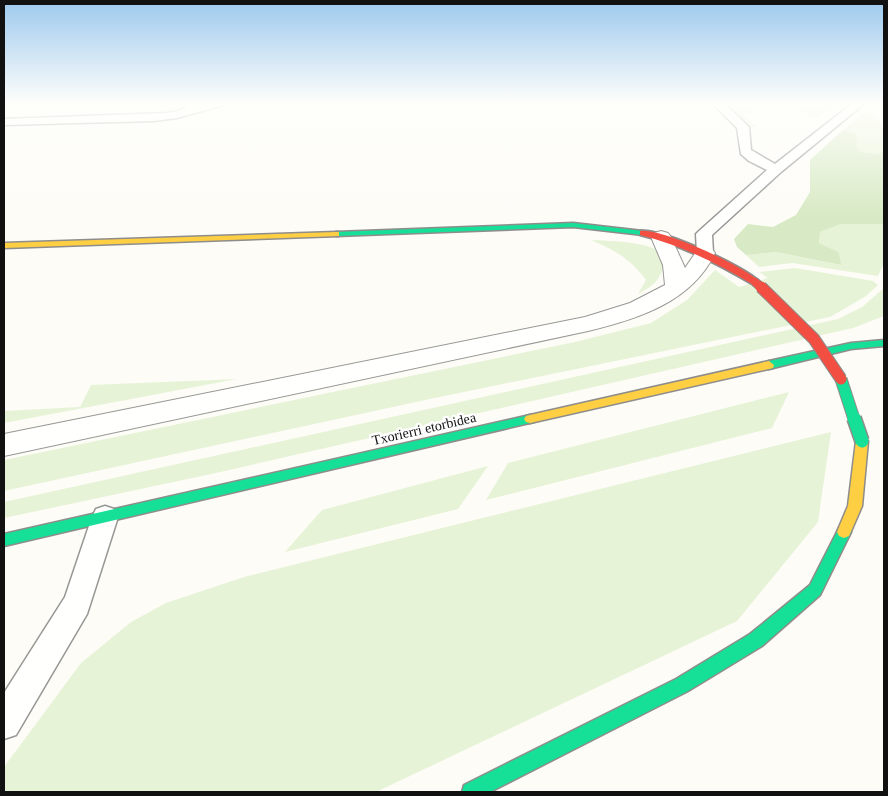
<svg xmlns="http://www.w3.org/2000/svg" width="888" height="796" font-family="Georgia,serif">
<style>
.green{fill:#e7f3d7}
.forest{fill:#d8eac5}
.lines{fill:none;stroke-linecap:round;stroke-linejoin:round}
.lane-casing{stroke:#979795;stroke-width:3}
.street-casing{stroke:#979795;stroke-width:2}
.fast-casing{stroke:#8e8d8b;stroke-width:3}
.slow-casing{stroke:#8e8d8b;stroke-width:3}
.jam-casing{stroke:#8e8d8b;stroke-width:3}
.lane{fill:#fffffe;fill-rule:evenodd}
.street{fill:#fffffe;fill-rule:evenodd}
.fast{fill:#16e098;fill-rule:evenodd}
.slow{fill:#ffcf43;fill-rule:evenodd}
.jam{fill:#f24e42;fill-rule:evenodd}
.fast-bridge-far1-casing{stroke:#8e8d8b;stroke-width:13;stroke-linecap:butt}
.fast-bridge-casing{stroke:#8e8d8b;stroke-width:16;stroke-linecap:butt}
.jam-bridge-far1-casing{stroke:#8e8d8b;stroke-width:10;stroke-linecap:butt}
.jam-bridge-casing{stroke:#8e8d8b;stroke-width:13;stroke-linecap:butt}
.fast-bridge-far1{stroke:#16e098;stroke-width:11}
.fast-bridge{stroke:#16e098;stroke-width:13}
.jam-bridge-far1{stroke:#f24e42;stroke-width:8}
.jam-bridge{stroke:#f24e42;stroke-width:11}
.labels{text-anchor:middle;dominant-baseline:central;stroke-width:5;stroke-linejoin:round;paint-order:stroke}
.street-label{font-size:14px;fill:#111;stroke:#fff}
</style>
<rect width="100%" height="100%" fill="#fdfcf7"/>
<g class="green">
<path d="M 799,103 L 833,105 L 817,118 L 811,117 L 795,106 L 802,106 Z"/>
<path d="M 726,105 L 748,108 L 755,113 L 743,114 L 757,127 L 750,127 Z"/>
<path d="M 868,110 C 885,121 884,132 884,151 L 878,154 L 860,152 L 843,130 Z"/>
<path d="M 841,224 L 884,224 L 884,263 L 878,276 L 792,263 L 759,267 L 746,255 L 776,252 L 840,265 L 839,252 L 819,243 L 820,232 Z"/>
<path d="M 591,240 C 605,241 675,240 664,267 C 656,284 654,285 638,294 L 646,280 C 631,259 614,250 591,240 Z"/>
<path d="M 795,268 L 873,281 L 878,285 L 866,296 L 830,317 L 430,399 L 4,491 L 4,460 L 575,342 L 651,323 L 687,300 L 715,270 L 739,287 L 768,278 L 759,272 Z"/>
<path d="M 884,288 L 884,316 L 853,328 L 216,473 L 4,518 L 4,502 L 838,319 L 862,307 Z"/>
<path d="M 237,379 L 4,423 L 4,411 L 80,407 L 91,385 Z"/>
<path d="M 789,392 L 772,428 L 486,500 L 508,463 Z"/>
<path d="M 831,432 L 818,522 L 737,621 L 376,792 L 4,792 L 4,767 L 81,663 L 131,622 L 166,603 L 244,577 Z"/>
<path d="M 488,466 L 458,509 L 285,552 L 322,510 Z"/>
</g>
<path class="forest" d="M 843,130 L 857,134 L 856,146 L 860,152 L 878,154 L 884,151 L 884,224 L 841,224 L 820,232 L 819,243 L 839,252 L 841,265 L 776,252 L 746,255 L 737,247 L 734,239 L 748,224 L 773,227 L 796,215 L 810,192 L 810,160 Z"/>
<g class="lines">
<g class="lane-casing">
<g id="lane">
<path d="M 191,103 L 231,103 L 177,118 L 154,121 L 4,125 L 4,119 L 166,113 L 179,111 Z"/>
<path d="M 712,103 L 724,103 L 749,127 L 751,150 L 775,164 L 853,103 L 865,103 L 781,172 L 712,235 L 713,253 L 705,258 L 697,253 L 696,234 L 699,231 L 767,170 L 749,161 L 741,154 L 737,128 Z"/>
<path d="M 105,506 L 114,509 L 118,517 L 87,614 L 16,735 L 4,739 L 4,693 L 65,597 L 92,517 L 96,509 Z"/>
</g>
</g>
<g class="street-casing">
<path id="street" d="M 661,231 L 668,233 L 671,237 L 685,268 L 698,249 L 705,247 L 712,249 L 715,253 C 692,302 638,319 588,331 L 4,456 L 4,434 L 585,317 L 630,303 L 665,285 L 663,265 L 651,237 L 654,233 Z"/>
</g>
<g class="fast-casing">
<g id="fast">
<path d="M 573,223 L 643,231 L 647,233 L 643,235 L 573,227 L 336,236 L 332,234 L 336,232 Z"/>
<path d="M 884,340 L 884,346 L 851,349 L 769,369 L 764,365 L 769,361 L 851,343 Z"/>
<path d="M 530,415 L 534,416 L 536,419 L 534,422 L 4,546 L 4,534 Z"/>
<path d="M 844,526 L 849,528 L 851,532 L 820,595 L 762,646 L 688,691 L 490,792 L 462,792 L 464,785 L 676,679 L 750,634 L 810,585 L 839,528 Z"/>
</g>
</g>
<g class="slow-casing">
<g id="slow">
<path d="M 336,232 L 339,232 L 339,236 L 4,248 L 4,243 Z"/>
<path d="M 769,361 L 774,365 L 773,368 L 530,423 L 526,422 L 524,419 L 526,416 L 530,415 Z"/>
<path d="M 862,436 L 866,438 L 868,441 L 862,506 L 849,536 L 844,538 L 839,536 L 837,532 L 848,506 L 856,441 L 858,438 Z"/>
</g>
</g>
<g class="jam-casing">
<path id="jam" d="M 640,231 C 662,228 744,266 760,282 L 758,284 L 752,284 C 716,263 681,245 640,235 Z"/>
</g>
<use href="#lane" class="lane"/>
<use href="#street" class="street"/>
<use href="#fast" class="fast"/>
<use href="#slow" class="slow"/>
<use href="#jam" class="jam"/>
<g class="fast-bridge-far1-casing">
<path id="fast-bridge-far1" d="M 841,379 L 854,419"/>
</g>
<g class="fast-bridge-casing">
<path id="fast-bridge" d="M 854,418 L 862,441"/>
</g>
<g class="jam-bridge-far1-casing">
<path id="jam-bridge-far1" d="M 755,282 L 762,288"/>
</g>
<g class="jam-bridge-casing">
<path id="jam-bridge" d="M 761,287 L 814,339 L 841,379"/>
</g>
<use href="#fast-bridge-far1" class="fast-bridge-far1"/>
<use href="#fast-bridge" class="fast-bridge"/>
<use href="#jam-bridge-far1" class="jam-bridge-far1"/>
<use href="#jam-bridge" class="jam-bridge"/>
</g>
<linearGradient id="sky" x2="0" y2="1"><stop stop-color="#9dc9ee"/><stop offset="0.48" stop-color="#fefefb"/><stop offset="1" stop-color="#fefefb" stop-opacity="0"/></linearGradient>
<rect width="888" height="215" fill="url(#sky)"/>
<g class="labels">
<g class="street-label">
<text transform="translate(424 429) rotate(-13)">Txorierri etorbidea</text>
</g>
</g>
<rect width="888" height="796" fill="none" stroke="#111111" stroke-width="10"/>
</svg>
